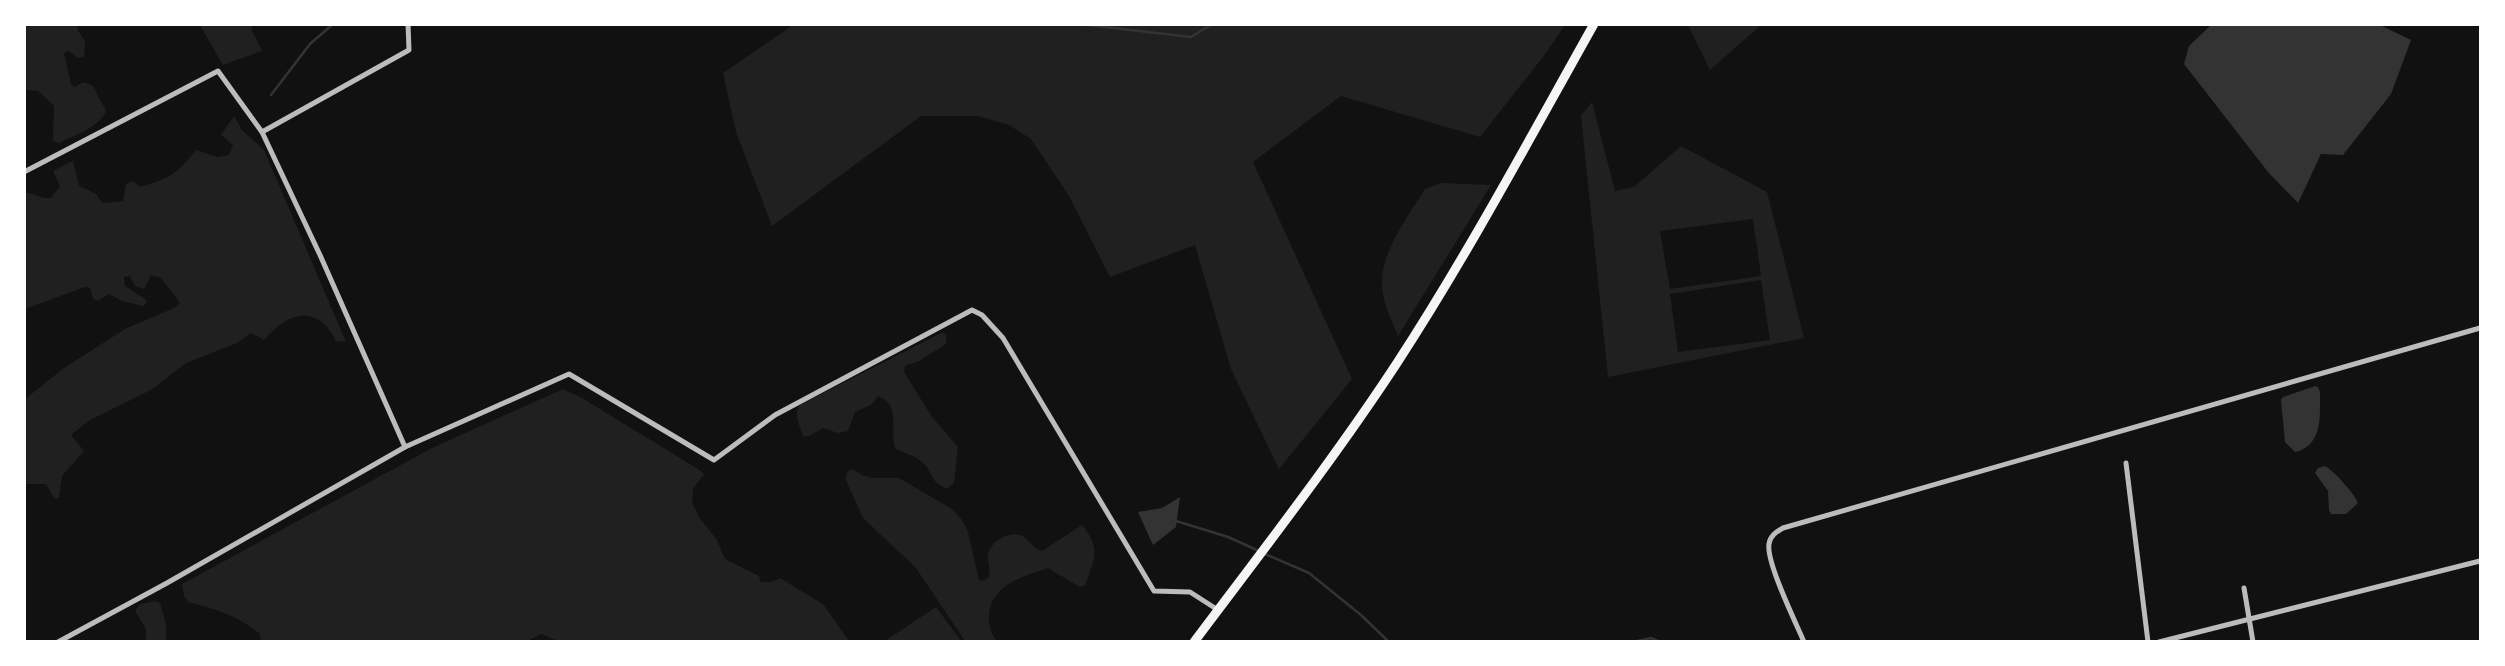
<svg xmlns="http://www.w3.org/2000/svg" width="2505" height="666" font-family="'PT Sans',sans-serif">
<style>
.green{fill:#202020;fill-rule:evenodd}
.water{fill:#333}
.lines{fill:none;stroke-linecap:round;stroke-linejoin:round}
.stream{stroke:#333;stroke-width:2.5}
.minor{stroke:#bcbcbc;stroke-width:5}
.trunk{stroke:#f5f5f5;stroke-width:9}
</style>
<rect width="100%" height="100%" fill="#111"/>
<g class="green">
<path d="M 25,24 L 77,25 L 78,31 L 85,41 L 84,57 L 78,58 L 69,51 L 64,53 L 71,84 L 75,87 L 83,82 L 93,86 L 106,111 C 100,127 73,136 59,143 L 53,141 L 54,106 L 38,91 L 25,90 Z"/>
<path d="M 200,25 L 252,25 L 252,31 L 262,51 L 223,65 Z"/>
<path d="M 793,25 L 793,24 L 1565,25 L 1543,57 L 1480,137 L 1341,96 L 1253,162 L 1352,379 L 1279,469 L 1231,369 L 1195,245 L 1110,277 L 1069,196 L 1031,139 L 1009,125 L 978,116 L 921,116 L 772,226 L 736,132 L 723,73 Z"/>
<path d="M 1688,25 L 1761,25 L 1710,70 Z"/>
<path d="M 1592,102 L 1615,191 L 1634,187 L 1681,146 L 1767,192 L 1804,338 L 1608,377 L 1581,116 ZM 1753,219 L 1761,276 L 1670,289 L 1660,231 ZM 1761,280 L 1770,340 L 1678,352 L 1670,294 Z"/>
<path d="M 234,116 L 242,130 L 264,150 L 346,342 L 336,341 C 318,303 287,312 264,340 L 251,333 L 237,343 L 186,363 L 151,390 L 90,420 L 71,435 L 84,451 L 62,476 L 59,498 L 54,498 L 46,484 L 25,484 L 25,399 L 64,368 L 125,329 L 176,307 L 180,303 L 161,278 L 151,275 L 144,289 L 135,286 L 130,276 L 124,277 L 125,286 L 144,298 L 147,302 L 143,306 L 122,301 L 109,294 L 98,301 L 93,299 L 90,288 L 85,287 L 25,309 L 25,193 C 34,192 39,199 51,198 L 60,186 L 53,171 L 73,161 L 79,186 L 96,194 L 102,203 L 123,201 L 126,184 L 132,181 L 141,187 C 171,177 176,175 196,150 L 217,157 L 229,155 L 233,145 L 221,135 Z"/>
<path d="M 1441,183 L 1491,185 L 1398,336 C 1393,323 1385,308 1383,294 C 1376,257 1406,220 1425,189 Z"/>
<path d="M 943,332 L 946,335 L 946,344 L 919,361 L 905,366 L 904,372 L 932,417 L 958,447 L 954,483 L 947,489 C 927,480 934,471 921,461 C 914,455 902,453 895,448 C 890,430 901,404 878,396 L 871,405 L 855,412 L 848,431 L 838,433 L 823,428 L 809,436 L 803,436 C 800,426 793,414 800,405 Z"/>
<path d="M 563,389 L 582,398 L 698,469 L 704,474 L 693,489 L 692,503 L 699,517 L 717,540 L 725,559 L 759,576 L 761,582 L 771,582 L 780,578 L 823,604 L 849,641 L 561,642 L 541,634 L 525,642 L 261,641 L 260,634 C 237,615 217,610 188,602 L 184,596 L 182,584 L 432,448 Z"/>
<path d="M 853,469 L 862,475 L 872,478 L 899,478 L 952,509 L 962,520 L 968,532 L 979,580 L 984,581 L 989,577 C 991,570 987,562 988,555 C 991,540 1011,529 1024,537 C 1031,542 1033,549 1042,551 L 1082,525 C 1101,548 1095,558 1085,585 L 1080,587 L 1048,568 C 1022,577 992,584 989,615 C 988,624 991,634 997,641 L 965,641 L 916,568 L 863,518 L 845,478 L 848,471 Z"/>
<path d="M 155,601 L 160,603 L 166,624 L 166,641 L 146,641 L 146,629 L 135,611 L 140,604 Z"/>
<path d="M 936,607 L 961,641 L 885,641 Z"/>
</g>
<g class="water">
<path d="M 2211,25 L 2380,25 L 2411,40 L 2391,94 L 2343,155 L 2321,154 L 2298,203 L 2268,172 L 2184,64 L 2189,46 Z"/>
<path d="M 2315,386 L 2318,387 L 2320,392 C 2320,415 2323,446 2295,452 L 2285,442 L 2281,400 L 2283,397 Z"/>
<path d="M 2325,466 C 2333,470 2355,494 2358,503 L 2346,514 L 2331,514 L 2329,510 L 2328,491 L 2315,473 L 2318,468 Z"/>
<path d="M 1180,497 L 1176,527 L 1153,545 L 1138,512 L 1162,508 Z"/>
</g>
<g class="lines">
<g class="stream">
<path d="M 1079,24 L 1191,37 L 1212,24"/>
<path d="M 271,95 L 310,44 L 333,24"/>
<path d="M 1173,520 L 1228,537 L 1259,551"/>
<path d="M 1265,554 L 1309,573 L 1361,615 L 1389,642"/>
<path d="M 1633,642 L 1651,638 L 1660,642"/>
</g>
<g class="minor">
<path d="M 24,172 L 218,71 L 262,132"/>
<path d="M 405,447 L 320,255 L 262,132 L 409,50 L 408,24"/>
<path d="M 2126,463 L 2148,642"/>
<path d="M 2244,588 L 2253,642"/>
<path d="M 58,642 L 167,583 L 405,447 L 569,374 L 714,460 L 775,415 L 972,310 L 982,315 L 1003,338 L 1154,591 L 1190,592 L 1218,610"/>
<path d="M 1804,642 C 1796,623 1766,562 1769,544 C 1770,536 1776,532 1783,528 L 2480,328"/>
<path d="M 2159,642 L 2480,561"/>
</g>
<path class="trunk" d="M 1194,642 C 1263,550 1334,459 1397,363 C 1468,254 1530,138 1594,24"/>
</g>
<rect width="2505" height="666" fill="none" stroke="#ffffff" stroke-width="52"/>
</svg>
